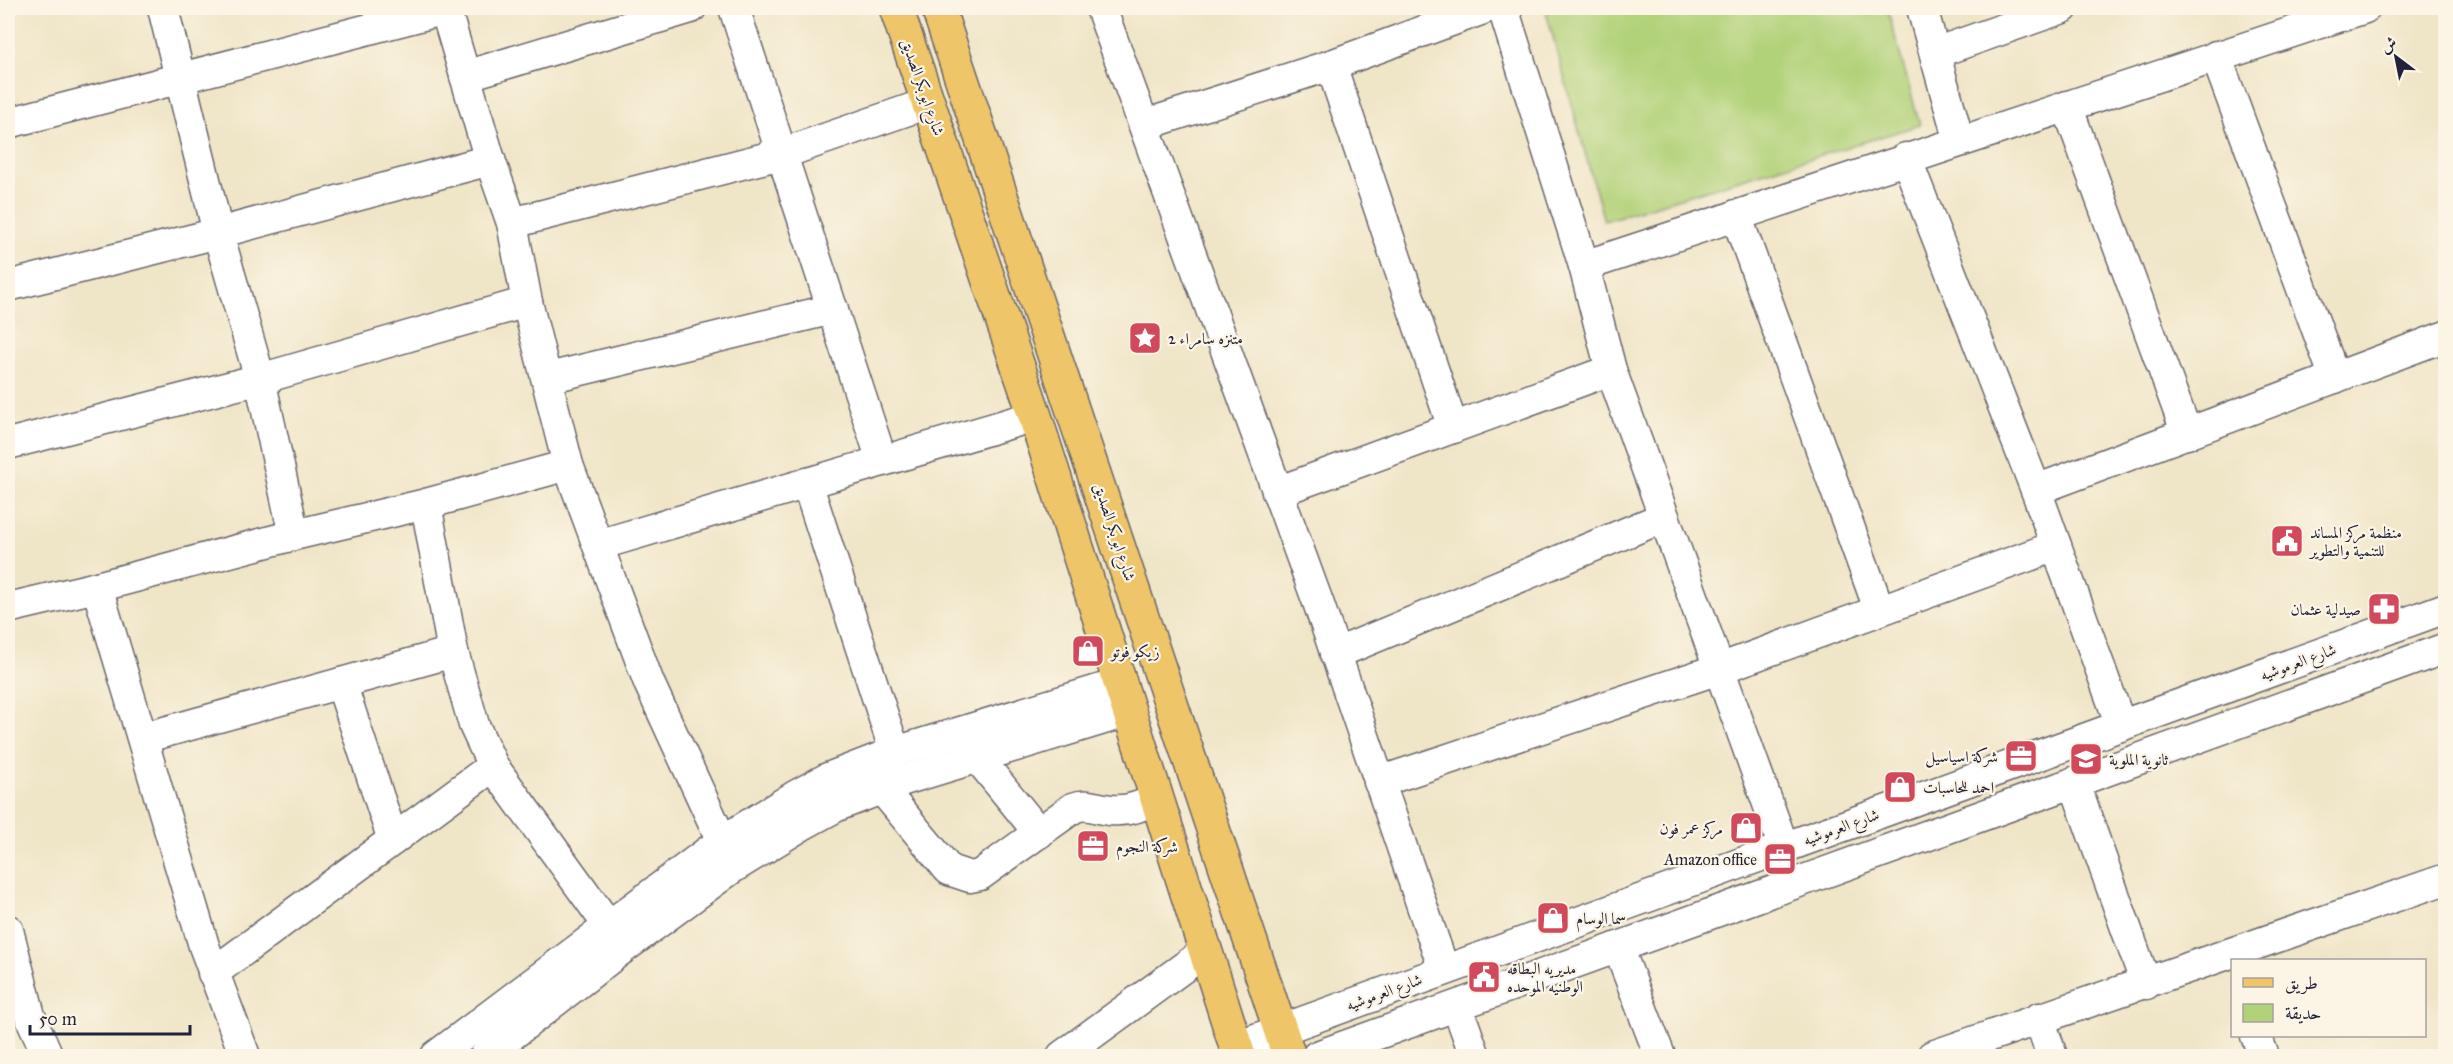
<svg xmlns="http://www.w3.org/2000/svg" width="2453" height="1064" font-family="'IM FELL Great Primer',Amiri,serif">
<style>
.green{fill:#b2d279;stroke:#6a7a5a;stroke-width:1.5}
.lines{fill:none;stroke-linecap:round;stroke-linejoin:round}
.minor-casing{stroke:#6a666c;stroke-width:33}
.major-casing{stroke:#6a666c;stroke-width:36}
.minor{stroke:#fff;stroke-width:30}
.major{stroke:#eec569;stroke-width:33}
.labels{text-anchor:middle;dominant-baseline:central;stroke-width:4.5;stroke-linejoin:round;paint-order:stroke}
.street-label{font-size:16px;fill:#22223b;stroke:#fcf5e5}
.poi-label{font-size:16px;fill:#22223b;stroke:#fcf5e5;text-anchor:start}
</style>
<rect width="100%" height="100%" fill="#fcf5e5"/>
<filter id="ink" filterUnits="userSpaceOnUse"><feTurbulence type="fractalNoise" baseFrequency=".0167" numOctaves="2"/><feDisplacementMap in="SourceGraphic" scale="12" xChannelSelector="R" yChannelSelector="G"/><feConvolveMatrix kernelMatrix="1 2 1 2 8 2 1 2 1" color-interpolation-filters="sRGB"/></filter>
<filter id="wash" filterUnits="userSpaceOnUse"><feTurbulence type="fractalNoise" baseFrequency=".008" numOctaves="4" result="noise"/><feDisplacementMap in="SourceGraphic" scale="24" xChannelSelector="R" yChannelSelector="G"/><feGaussianBlur stdDeviation="1.35" result="paint"/><feColorMatrix in="noise" values="0 0 0 0 0 0 0 0 0 0 0 0 0 0 0 0 0 1.4 0 .05"/><feComposite in="paint" operator="in"/></filter>
<g filter="url(#wash)">
<rect width="100%" height="100%" fill="#efe5c7"/>
<path class="green" d="M 1545,8 L 1887,8 L 1920,125 L 1604,221 Z"/>
</g>
<g filter="url(#ink)">
<g class="lines">
<g class="minor-casing">
<g id="minor">
<path d="M 163,8 L 218,233 L 260,379 L 294,535"/>
<path d="M 445,8 L 490,160 L 512,223 L 527,302 L 568,465 L 649,683 L 722,841"/>
<path d="M 734,8 L 882,461"/>
<path d="M 1101,8 L 1319,605 L 1444,970"/>
<path d="M 1503,8 L 1584,266 L 1611,370 L 1784,848"/>
<path d="M 1922,8 L 1959,141"/>
<path d="M 1935,53 L 2063,8"/>
<path d="M 2216,56 L 2335,378"/>
<path d="M 1331,65 L 1453,428"/>
<path d="M 465,76 L 691,8"/>
<path d="M 2067,106 L 2187,434"/>
<path d="M 8,123 L 446,9"/>
<path d="M 1144,125 L 1331,65 L 1486,8"/>
<path d="M 1906,158 L 2036,490 L 2121,726"/>
<path d="M 1736,215 L 1879,609"/>
<path d="M 512,223 L 781,154 L 928,103"/>
<path d="M 1584,266 L 2365,8"/>
<path d="M 8,286 L 218,233 L 490,160"/>
<path d="M 548,378 L 833,309"/>
<path d="M 8,444 L 260,379 L 527,302"/>
<path d="M 807,483 L 895,752"/>
<path d="M 2036,490 L 2446,336"/>
<path d="M 1277,492 L 1611,370"/>
<path d="M 426,504 L 453,652 L 474,725 L 493,766 L 608,925"/>
<path d="M 598,545 L 1035,416"/>
<path d="M 97,587 L 204,946 L 245,1056"/>
<path d="M 8,608 L 97,587 L 294,535 L 426,504 L 568,465"/>
<path d="M 1335,654 L 1664,517"/>
<path d="M 341,683 L 393,840"/>
<path d="M 143,738 L 453,652"/>
<path d="M 978,758 L 1039,833"/>
<path d="M 1379,782 L 1719,669 L 2056,546"/>
<path d="M 2074,782 L 2146,984"/>
<path d="M 882,789 L 949,870 L 970,877 L 980,875 L 1073,808 C 1088,802 1096,809 1111,810 C 1128,812 1143,806 1157,798"/>
<path d="M 8,930 L 30,1016 L 48,1056"/>
<path d="M 1618,947 L 1660,1056"/>
<path d="M 213,973 L 493,766"/>
<path d="M 1457,1006 L 1475,1056"/>
<path d="M 2039,1018 L 2052,1056"/>
<path d="M 2256,1036 L 2264,1056"/>
<path d="M 1236,1046 L 2446,608"/>
<path d="M 436,1056 L 722,841 L 795,796 L 828,778 L 895,752 L 1121,683"/>
<path d="M 485,1056 L 617,953 L 731,869 L 804,824 L 837,806 L 904,780 L 1130,711"/>
<path d="M 1062,1056 L 1206,951"/>
<path d="M 1317,1056 L 2446,648"/>
<path d="M 1932,1056 L 2446,879"/>
</g>
</g>
<g class="major-casing">
<g id="major">
<path d="M 896,8 L 1035,416 L 1239,1056"/>
<path d="M 938,8 L 1289,1056"/>
</g>
</g>
<use href="#minor" class="minor"/>
<use href="#major" class="major"/>
</g>
</g>
<defs>
<g id="sight-square" transform="scale(1.725)"><rect x="-9" y="-9" width="18" height="18" rx="4" fill="#d1495b" stroke="#fcf5e5"/><path d="M0-6L1.8-2.2L6-1.7L2.9 1.2L3.7 5.4L0 3.3L-3.7 5.4L-2.9 1.2L-6-1.7L-1.8-2.2Z" fill="#fff"/></g>
<g id="civic-square" transform="scale(1.725)"><rect x="-9" y="-9" width="18" height="18" rx="4" fill="#d1495b" stroke="#fcf5e5"/><path d="M-.6-6.5H3V-4.5H.6V-3L4-1V1h2V6H-6V1h2V-1L-.6-3ZM-1.2 2.5V6h2.4V2.5Z" fill="#fff"/></g>
<g id="pharmacy-square" transform="scale(1.725)"><rect x="-9" y="-9" width="18" height="18" rx="4" fill="#d1495b" stroke="#fcf5e5"/><path d="M-2-6h4v4h4v4h-4v4h-4v-4h-4v-4h4Z" fill="#fff"/></g>
<g id="shop-square" transform="scale(1.725)"><rect x="-9" y="-9" width="18" height="18" rx="4" fill="#d1495b" stroke="#fcf5e5"/><path d="M-5-2.5h2.3a2.7 3.5 0 0 1 5.4 0H5L5.5 6h-11ZM-1.5-2.5h3a1.5 2.3 0 0 0-3 0Z" fill="#fff"/></g>
<g id="office-square" transform="scale(1.725)"><rect x="-9" y="-9" width="18" height="18" rx="4" fill="#d1495b" stroke="#fcf5e5"/><path d="M-6-3h4V-5.5h4V-3h4V5H-6ZM-1-4.5V-3h2v-1.5ZM-6 0V1H6V0Z" fill="#fff"/></g>
<g id="school-square" transform="scale(1.725)"><rect x="-9" y="-9" width="18" height="18" rx="4" fill="#d1495b" stroke="#fcf5e5"/><path d="M0-5L7-2L0 1L-7-2ZM-4 1L0 2.5L4 1V4Q0 6-4 4Z" fill="#fff"/></g>
</defs>
<g fill-rule="evenodd">
<use href="#sight-square" x="1145" y="338"/>
<use href="#civic-square" x="2287" y="541"/>
<use href="#pharmacy-square" x="2384" y="609"/>
<use href="#shop-square" x="1088" y="651"/>
<use href="#office-square" x="2021" y="756"/>
<use href="#school-square" x="2086" y="759"/>
<use href="#shop-square" x="1900" y="787"/>
<use href="#shop-square" x="1746" y="828"/>
<use href="#office-square" x="1093" y="846"/>
<use href="#office-square" x="1780" y="859"/>
<use href="#shop-square" x="1553" y="918"/>
<use href="#civic-square" x="1484" y="977"/>
</g>
<g class="labels">
<g class="street-label">
<text transform="translate(923 87) rotate(71)">شارع ابو بكر الصديق</text>
<text transform="translate(1115 532) rotate(72)">شارع ابو بكر الصديق</text>
<text transform="translate(2298 662) rotate(-20)">شارع العرموشيه</text>
<text transform="translate(1841 827) rotate(-20)">شارع العرموشيه</text>
<text transform="translate(1384 992) rotate(-20)">شارع العرموشيه</text>
</g>
<g class="poi-label">
<text x="1168" y="338">متنزه سامراء 2</text>
<text x="2310" y="532">منظمة مركز المساند<tspan x="2310" dy="18">للتنمية والتطوير</tspan></text>
<text x="2361" y="609" text-anchor="end">صيدلية عثمان</text>
<text x="1111" y="651">زيكو فوتو</text>
<text x="1998" y="756" text-anchor="end">شركة اسياسيل</text>
<text x="2109" y="759">ثانوية الملوية</text>
<text x="1923" y="787">احمد للحاسبات</text>
<text x="1723" y="828" text-anchor="end">مركز عمر فون</text>
<text x="1116" y="846">شركة النجوم</text>
<text x="1757" y="859" text-anchor="end">Amazon office</text>
<text x="1576" y="918">سما الوسام</text>
<text x="1507" y="968">مديريه البطاقه<tspan x="1507" dy="18">الوطنيه الموحده</tspan></text>
</g>
</g>
<rect width="2453" height="1064" fill="none" stroke="#fcf5e5" stroke-width="30"/>
<rect x="2231" y="959" width="195" height="78" fill="#fcf5e5" stroke="#a5a1a1" stroke-width="1.5"/>
<rect x="2243" y="978" width="30" height="9" fill="#eec569" stroke="#a5a1a1" stroke-width="1.5"/>
<text x="2285" y="989" font-size="18" fill="#22223b">طريق</text>
<rect x="2243" y="1004" width="30" height="18" fill="#b2d279" stroke="#a5a1a1" stroke-width="1.5"/>
<text x="2285" y="1019" font-size="18" fill="#22223b">حديقة</text>
<g transform="translate(2396 57) rotate(328)" stroke="#fcf5e5" stroke-width="4.5" paint-order="stroke">
<path d="M0-4.5L10 22L0 15L-10 22Z" fill="#22223b"/>
<text y="-9" font-size="16" font-weight="bold" text-anchor="middle" fill="#22223b">ش</text>
</g>
<path d="M30 1025v9h160v-9" fill="none" stroke="#22223b" stroke-width="3"/>
<text x="39" y="1025" font-size="18" fill="#22223b" stroke="#fcf5e5" stroke-width="4.5" paint-order="stroke">50 m</text>
</svg>
